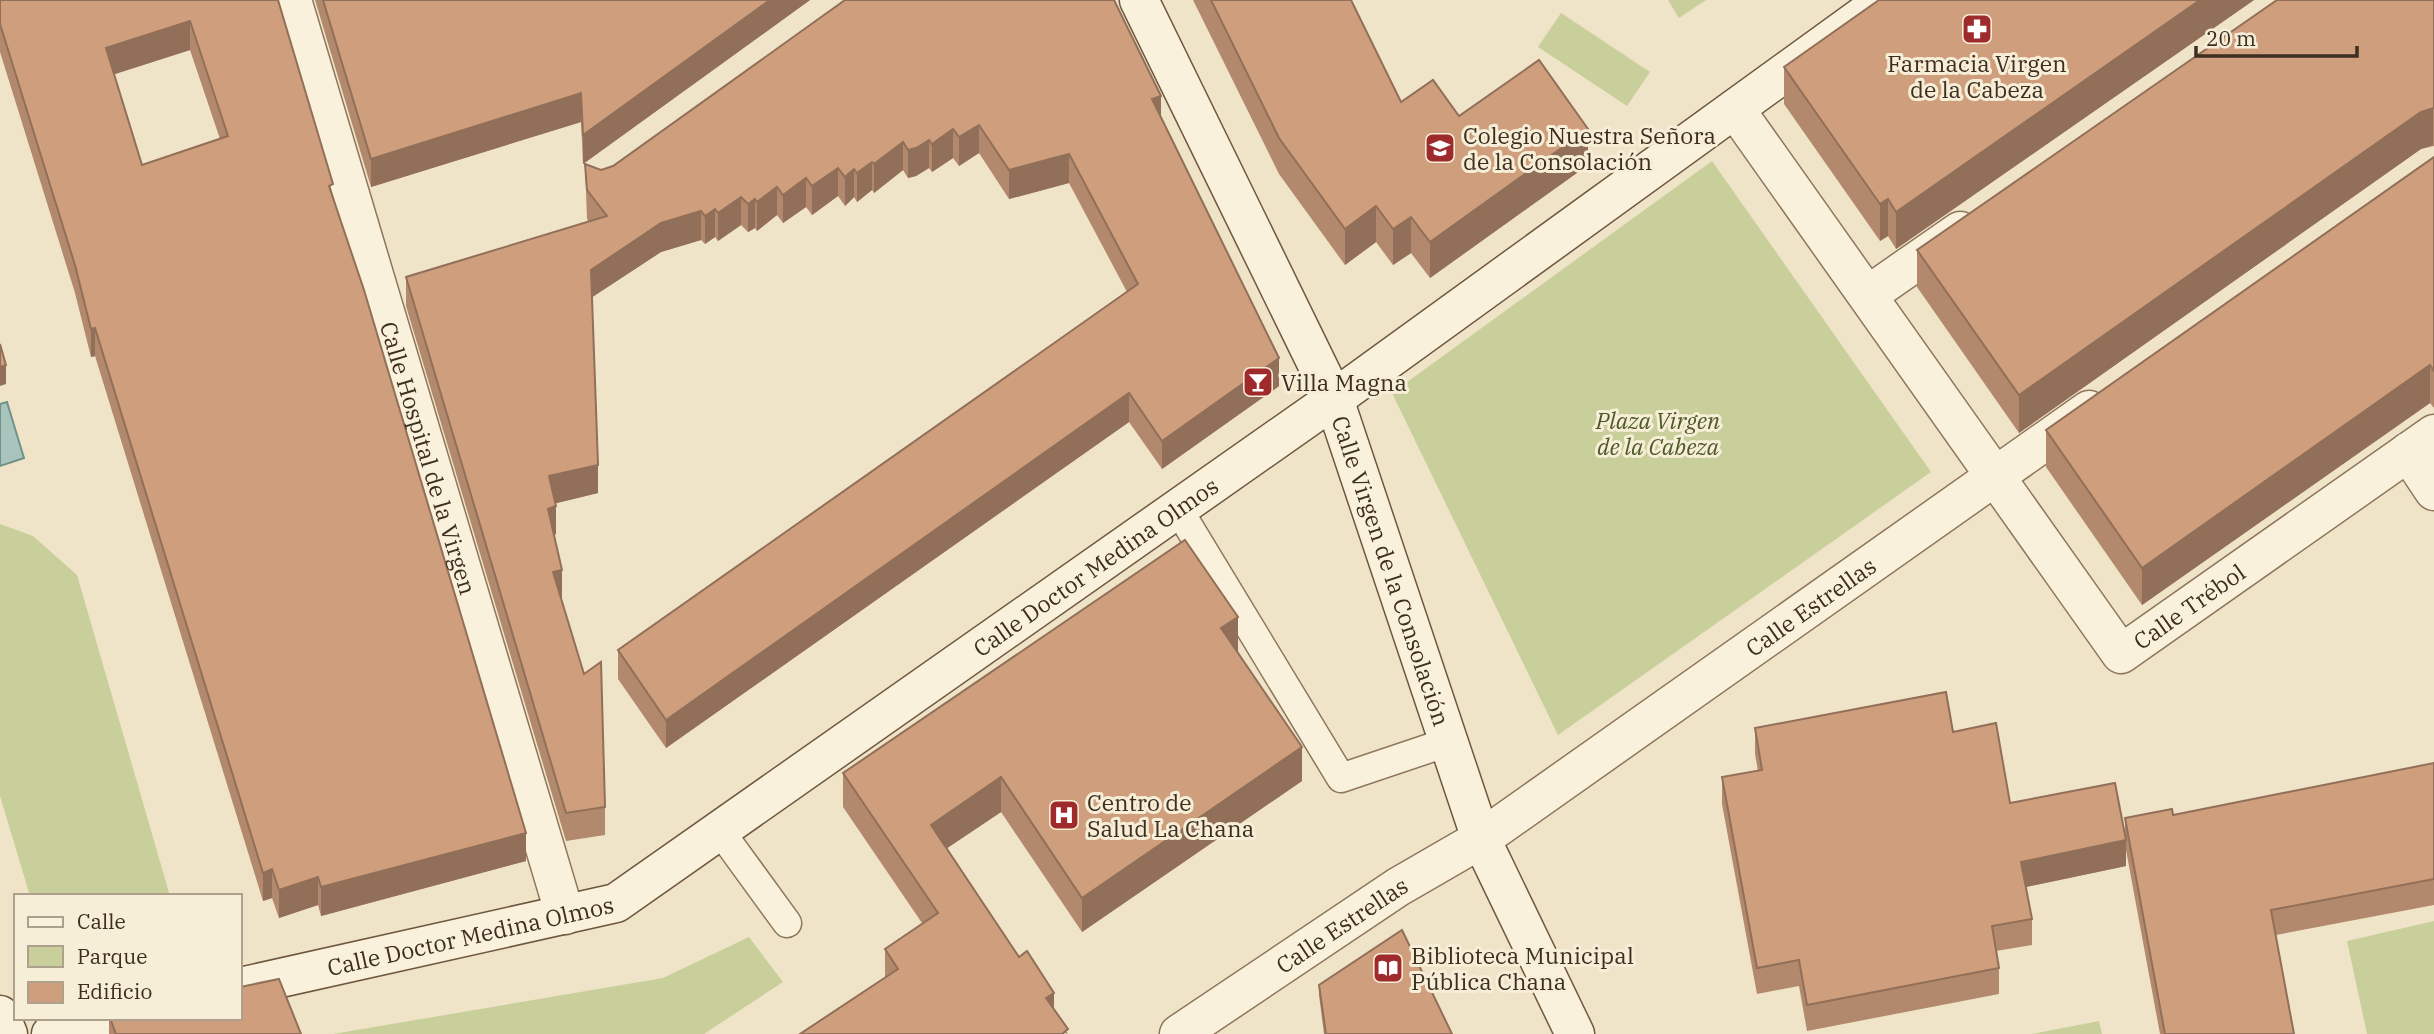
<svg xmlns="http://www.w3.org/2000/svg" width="2434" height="1034" font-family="'IBM Plex Serif',serif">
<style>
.green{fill:#c9cf9b}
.water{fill:#a9c4bc;stroke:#6f938a;stroke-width:2}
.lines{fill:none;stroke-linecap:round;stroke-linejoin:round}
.lane-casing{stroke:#8d765c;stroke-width:31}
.street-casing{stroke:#8d765c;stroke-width:41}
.secondary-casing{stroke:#6f573f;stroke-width:41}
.lane{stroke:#faf1dc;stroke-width:28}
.street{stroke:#faf1dc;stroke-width:38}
.secondary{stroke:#faf1dc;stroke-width:38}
.wall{fill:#b2896c;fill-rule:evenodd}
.shaded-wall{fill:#916f58}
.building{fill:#cf9f7d;stroke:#916f58;stroke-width:2;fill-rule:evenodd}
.labels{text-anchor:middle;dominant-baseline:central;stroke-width:6;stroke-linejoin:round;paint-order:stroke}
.poi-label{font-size:23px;fill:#3d2e20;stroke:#f7eed8;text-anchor:start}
.park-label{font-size:23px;font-style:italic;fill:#4d5a26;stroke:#f7eed8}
.street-label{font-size:23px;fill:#3d2e20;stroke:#f7eed8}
</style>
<rect width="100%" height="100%" fill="#f0e4c8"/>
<g class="green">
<path d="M 1668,0 L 1706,0 L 1679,18 Z"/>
<path d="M 1561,13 L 1650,72 L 1627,106 L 1538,47 Z"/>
<path d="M 1712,161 L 1931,472 L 1558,735 L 1392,393 Z"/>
<path d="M 0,524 L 33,536 L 77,575 L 170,896 L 30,896 L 0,796 Z"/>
<path d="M 2434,921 L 2434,1034 L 2367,1034 L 2347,941 Z"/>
<path d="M 749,937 L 783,982 L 704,1034 L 333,1034 L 663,978 Z"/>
<path d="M 2099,1021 L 2102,1034 L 2032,1034 Z"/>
</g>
<path class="water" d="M 7,402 L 24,458 L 0,466 L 0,404 Z"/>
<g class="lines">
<g class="lane-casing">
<g id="lane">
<path d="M 1178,509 L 1341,778 L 1448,742"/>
<path d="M 720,831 L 787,923"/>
</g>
</g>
<g class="street-casing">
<g id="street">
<path id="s1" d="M 292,0 L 565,915"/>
<path id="s2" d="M 1735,109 L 2121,654 L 2434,434"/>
<path d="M 1868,295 L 1960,231"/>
<path d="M 2408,452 L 2434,491"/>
<path id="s3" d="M 1179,1034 L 1398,887 L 1481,839 L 2089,410"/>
</g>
</g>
<g class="secondary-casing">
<g id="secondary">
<path id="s4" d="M 1139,0 L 1334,399 L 1481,839 L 1575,1034"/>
<path id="s5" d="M 240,987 L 616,903 L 1334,399 L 1885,0"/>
<path d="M 0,1015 L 8,1034"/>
<path d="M 51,1034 L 99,1018"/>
</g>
</g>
<use href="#lane" class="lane"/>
<use href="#street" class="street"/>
<use href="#secondary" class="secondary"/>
</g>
<g class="wall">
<path d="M 0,0 L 278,0 L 333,195 L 526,861 L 321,916 L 318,905 L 279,918 L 272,898 L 263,901 L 95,356 L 91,357 L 75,293 L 0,52 ZM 190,50 L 220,139 L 142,165 L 114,74 Z"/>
<path d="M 315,0 L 810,0 L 583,164 L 581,122 L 371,187 Z"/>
<path d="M 845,0 L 1161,118 L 1279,386 L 1162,469 L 1129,422 L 666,748 L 618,679 L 618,650 L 1127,292 L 1069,183 L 1009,199 L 979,153 L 959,166 L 953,158 L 932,172 L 929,168 L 916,176 L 908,178 L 903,170 L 874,193 L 872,190 L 857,202 L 854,197 L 845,206 L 838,196 L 812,215 L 806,207 L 783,223 L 777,215 L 757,231 L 755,228 L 748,232 L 741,225 L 718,241 L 715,237 L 705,244 L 701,240 L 661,252 L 592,297 L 598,493 L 556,503 L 556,534 L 554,535 L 561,598 L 605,807 L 605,835 L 566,841 L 406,306 L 406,277 L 589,222 L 587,219 L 585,164 L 601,170 L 613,166 Z"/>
<path d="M 1193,0 L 1351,0 L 1401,102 L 1459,116 L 1588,165 L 1430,278 L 1411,253 L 1393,265 L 1376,242 L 1345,265 L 1279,174 Z"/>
<path d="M 2254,0 L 1896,249 L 1888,236 L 1880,241 L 1784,104 L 1784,67 Z"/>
<path d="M 2434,0 L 2434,146 L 2421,149 L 2019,433 L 1917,287 L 1917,250 Z"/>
<path d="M 2434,157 L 2434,408 L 2430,403 L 2142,605 L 2046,467 L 2046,430 Z"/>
<path d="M 1238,651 L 1302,781 L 1082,932 L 1001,812 L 947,848 L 1054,1009 L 1068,1034 L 885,978 L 885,949 L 922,923 L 843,807 L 843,773 Z"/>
<path d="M 1755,728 L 1953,732 L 2010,803 L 2125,834 L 2125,818 L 2173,815 L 2434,763 L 2434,905 L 2276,935 L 2294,1034 L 2160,1034 L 2126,850 L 2126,866 L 2026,887 L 2032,919 L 2032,945 L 1996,951 L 1999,968 L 1999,994 L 1807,1031 L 1799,986 L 1757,994 L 1722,804 L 1722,777 L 1758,771 L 1755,754 Z"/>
<path d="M 1319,985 L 1452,1034 L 1324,1034 L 1319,995 Z"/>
<path d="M 109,1018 L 240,1018 L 301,1034 L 109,1034 Z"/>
</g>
<g class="shaded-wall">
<path d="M 770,0 L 810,0 L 583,164 L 583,135 Z"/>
<path d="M 2200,0 L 2254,0 L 1896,249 L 1896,212 Z"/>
<path d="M 190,21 L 190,50 L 106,77 L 106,48 Z"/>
<path d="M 581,93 L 581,122 L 371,187 L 371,159 Z"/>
<path d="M 1161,96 L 1161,124 L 1152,99 Z"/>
<path d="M 2433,108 L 2433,145 L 2421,149 L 2019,433 L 2019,395 L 2421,112 Z"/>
<path d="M 979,125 L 979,153 L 959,166 L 959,137 Z"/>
<path d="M 953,129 L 953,158 L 932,172 L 932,144 Z"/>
<path d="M 1588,129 L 1588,165 L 1430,278 L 1430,242 Z"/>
<path d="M 929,140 L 929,168 L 916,176 L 908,178 L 908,150 Z"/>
<path d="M 903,142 L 903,170 L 874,193 L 874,164 Z"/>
<path d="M 1069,154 L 1069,183 L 1009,199 L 1009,170 Z"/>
<path d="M 872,162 L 872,190 L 857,202 L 857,173 Z"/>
<path d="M 838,168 L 838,196 L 812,215 L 812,186 Z"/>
<path d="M 854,169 L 854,197 L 845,206 L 845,177 Z"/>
<path d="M 806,178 L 806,207 L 783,223 L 783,195 Z"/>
<path d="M 777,187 L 777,215 L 757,231 L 757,202 Z"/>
<path d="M 741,197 L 741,225 L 718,241 L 718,213 Z"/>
<path d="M 755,199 L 755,228 L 748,232 L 748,204 Z"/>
<path d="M 1888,199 L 1888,236 L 1880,241 L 1880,204 Z"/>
<path d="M 1376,206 L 1376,242 L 1345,265 L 1345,229 Z"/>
<path d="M 715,209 L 715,237 L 705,244 L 705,216 Z"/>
<path d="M 701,211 L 701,240 L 661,252 L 591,298 L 591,270 L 661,223 Z"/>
<path d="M 1411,217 L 1411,253 L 1393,265 L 1393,229 Z"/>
<path d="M 95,328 L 95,356 L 91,357 L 91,329 Z"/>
<path d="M 1279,358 L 1279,386 L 1162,469 L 1162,441 Z"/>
<path d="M 6,365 L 6,384 L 0,386 L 0,367 Z"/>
<path d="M 2430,365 L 2430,403 L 2142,605 L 2142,568 Z"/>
<path d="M 1129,393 L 1129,422 L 666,748 L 666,720 Z"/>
<path d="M 598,465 L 598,493 L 549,505 L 549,476 Z"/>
<path d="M 556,506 L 556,534 L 548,538 L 548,509 Z"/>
<path d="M 562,570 L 562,598 L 553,601 L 553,572 Z"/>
<path d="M 1238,617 L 1238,651 L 1221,662 L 1221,628 Z"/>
<path d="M 1302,747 L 1302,781 L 1082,932 L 1082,898 Z"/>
<path d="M 1001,777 L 1001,812 L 931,859 L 931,825 Z"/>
<path d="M 526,833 L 526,861 L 321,916 L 321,887 Z"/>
<path d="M 2126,840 L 2126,866 L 2021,888 L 2021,862 Z"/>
<path d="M 272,869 L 272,898 L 263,901 L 263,873 Z"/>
<path d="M 318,877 L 318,905 L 279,918 L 279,890 Z"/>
<path d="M 1054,993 L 1054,1028 L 1046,998 Z"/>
</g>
<g class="building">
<path d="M 0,0 L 278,0 L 333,184 L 329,186 L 364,290 L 526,833 L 321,887 L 318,877 L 279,890 L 272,869 L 263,873 L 95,328 L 91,329 L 75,265 L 0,24 ZM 190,21 L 228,136 L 142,165 L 106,48 Z"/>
<path d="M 323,0 L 770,0 L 583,135 L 581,93 L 371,159 Z"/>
<path d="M 845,0 L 1114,0 L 1161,96 L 1152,99 L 1279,358 L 1162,441 L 1129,393 L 666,720 L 618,650 L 1138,284 L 1069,154 L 1009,170 L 979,125 L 959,137 L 953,129 L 932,144 L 929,140 L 916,148 L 908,150 L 903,142 L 874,164 L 872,162 L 857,173 L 854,169 L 845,177 L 838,168 L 812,186 L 806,178 L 783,195 L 777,187 L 757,202 L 755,199 L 748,204 L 741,197 L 718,213 L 715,209 L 705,216 L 701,211 L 661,223 L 591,270 L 598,465 L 549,476 L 556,506 L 548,509 L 562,570 L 553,572 L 584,674 L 601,662 L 605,807 L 566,813 L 406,277 L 607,216 L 587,190 L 585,164 L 601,170 L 613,166 Z"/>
<path d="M 1211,0 L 1351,0 L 1401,102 L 1433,80 L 1459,116 L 1539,60 L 1588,129 L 1430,242 L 1411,217 L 1393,229 L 1376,206 L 1345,229 L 1279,138 Z"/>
<path d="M 1879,0 L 2200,0 L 1896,212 L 1888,199 L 1880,204 L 1784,67 Z"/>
<path d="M 2277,0 L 2434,0 L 2434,108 L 2421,112 L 2019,395 L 1917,250 Z"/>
<path d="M 2434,157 L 2434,371 L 2430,365 L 2142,568 L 2046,430 Z"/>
<path d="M 0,344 L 6,365 L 0,367 Z"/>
<path d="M 1185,540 L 1238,617 L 1221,628 L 1302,747 L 1082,898 L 1001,777 L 931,825 L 1019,957 L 1027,951 L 1054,993 L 1046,998 L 1068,1029 L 1062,1034 L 800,1034 L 898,969 L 885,949 L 938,913 L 843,773 Z"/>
<path d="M 1946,692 L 1953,732 L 1996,723 L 2010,803 L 2115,783 L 2126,840 L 2021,862 L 2032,919 L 1992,926 L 1999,968 L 1807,1005 L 1799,960 L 1757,968 L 1722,777 L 1762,770 L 1755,728 Z"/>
<path d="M 2434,763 L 2434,879 L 2271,910 L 2294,1034 L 2165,1034 L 2125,818 L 2172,809 L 2173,815 Z"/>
<path d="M 1402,930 L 1452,1034 L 1326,1034 L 1319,985 Z"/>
<path d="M 279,979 L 301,1034 L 116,1034 L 110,1018 L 240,1018 L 240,987 Z"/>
</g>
<defs>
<g id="pharmacy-square" transform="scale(1.575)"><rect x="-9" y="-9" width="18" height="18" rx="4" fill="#9e2a2b" stroke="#f7eed8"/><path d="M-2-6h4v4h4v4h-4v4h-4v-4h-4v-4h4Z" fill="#fff"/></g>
<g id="school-square" transform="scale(1.575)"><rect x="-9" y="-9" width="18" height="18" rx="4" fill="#9e2a2b" stroke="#f7eed8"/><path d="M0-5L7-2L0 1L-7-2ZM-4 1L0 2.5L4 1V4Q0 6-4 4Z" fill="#fff"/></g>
<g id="bar-square" transform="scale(1.575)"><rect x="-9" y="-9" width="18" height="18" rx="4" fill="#9e2a2b" stroke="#f7eed8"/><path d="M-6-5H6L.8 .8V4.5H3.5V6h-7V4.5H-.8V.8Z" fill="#fff"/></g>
<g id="hospital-square" transform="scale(1.575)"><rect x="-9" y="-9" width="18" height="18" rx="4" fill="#9e2a2b" stroke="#f7eed8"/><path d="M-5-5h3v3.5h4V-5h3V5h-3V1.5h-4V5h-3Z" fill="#fff"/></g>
<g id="library-square" transform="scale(1.575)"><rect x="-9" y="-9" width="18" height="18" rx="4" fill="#9e2a2b" stroke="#f7eed8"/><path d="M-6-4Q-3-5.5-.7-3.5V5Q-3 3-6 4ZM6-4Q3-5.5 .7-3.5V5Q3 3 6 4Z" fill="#fff"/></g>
</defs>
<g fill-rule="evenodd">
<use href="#pharmacy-square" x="1977" y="29"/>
<use href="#school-square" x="1440" y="148"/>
<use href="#bar-square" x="1258" y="382"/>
<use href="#hospital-square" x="1064" y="815"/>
<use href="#library-square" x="1388" y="968"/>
</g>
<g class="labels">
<g class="poi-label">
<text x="1977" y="63" text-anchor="middle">Farmacia Virgen<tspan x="1977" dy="26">de la Cabeza</tspan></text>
<text x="1463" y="135">Colegio Nuestra Señora<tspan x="1463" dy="26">de la Consolación</tspan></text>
<text x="1281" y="382">Villa Magna</text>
<text x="1087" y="802">Centro de<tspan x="1087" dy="26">Salud La Chana</tspan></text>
<text x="1411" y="955">Biblioteca Municipal<tspan x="1411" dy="26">Pública Chana</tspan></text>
</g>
<g class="park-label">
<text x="1658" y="420">Plaza Virgen<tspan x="1658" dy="26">de la Cabeza</tspan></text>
</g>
<g class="street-label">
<text stroke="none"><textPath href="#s1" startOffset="478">Calle Hospital de la Virgen</textPath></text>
<text stroke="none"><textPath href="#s5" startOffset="971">Calle Doctor Medina Olmos</textPath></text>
<text stroke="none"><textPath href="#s4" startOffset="625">Calle Virgen de la Consolación</textPath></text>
<text stroke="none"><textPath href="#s3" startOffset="763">Calle Estrellas</textPath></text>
<text stroke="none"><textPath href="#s2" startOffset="751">Calle Trébol</textPath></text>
<text stroke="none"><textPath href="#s3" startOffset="196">Calle Estrellas</textPath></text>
<text stroke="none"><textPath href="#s5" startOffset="236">Calle Doctor Medina Olmos</textPath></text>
</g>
</g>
<rect x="14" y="894" width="228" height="126" fill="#f7eed8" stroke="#ada18e" stroke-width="2"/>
<rect x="28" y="917" width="35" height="10" fill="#faf1dc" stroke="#ada18e" stroke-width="2"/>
<text x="77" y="929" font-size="21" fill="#3d2e20">Calle</text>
<rect x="28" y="946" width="35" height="21" fill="#c9cf9b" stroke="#ada18e" stroke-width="2"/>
<text x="77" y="964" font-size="21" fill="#3d2e20">Parque</text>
<rect x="28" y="982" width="35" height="21" fill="#cf9f7d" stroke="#ada18e" stroke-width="2"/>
<text x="77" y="999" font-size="21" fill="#3d2e20">Edificio</text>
<path d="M2196 46v10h161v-10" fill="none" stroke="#3d2e20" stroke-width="3.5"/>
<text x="2206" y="46" font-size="21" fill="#3d2e20" stroke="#f7eed8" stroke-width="5" paint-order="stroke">20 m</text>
</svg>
